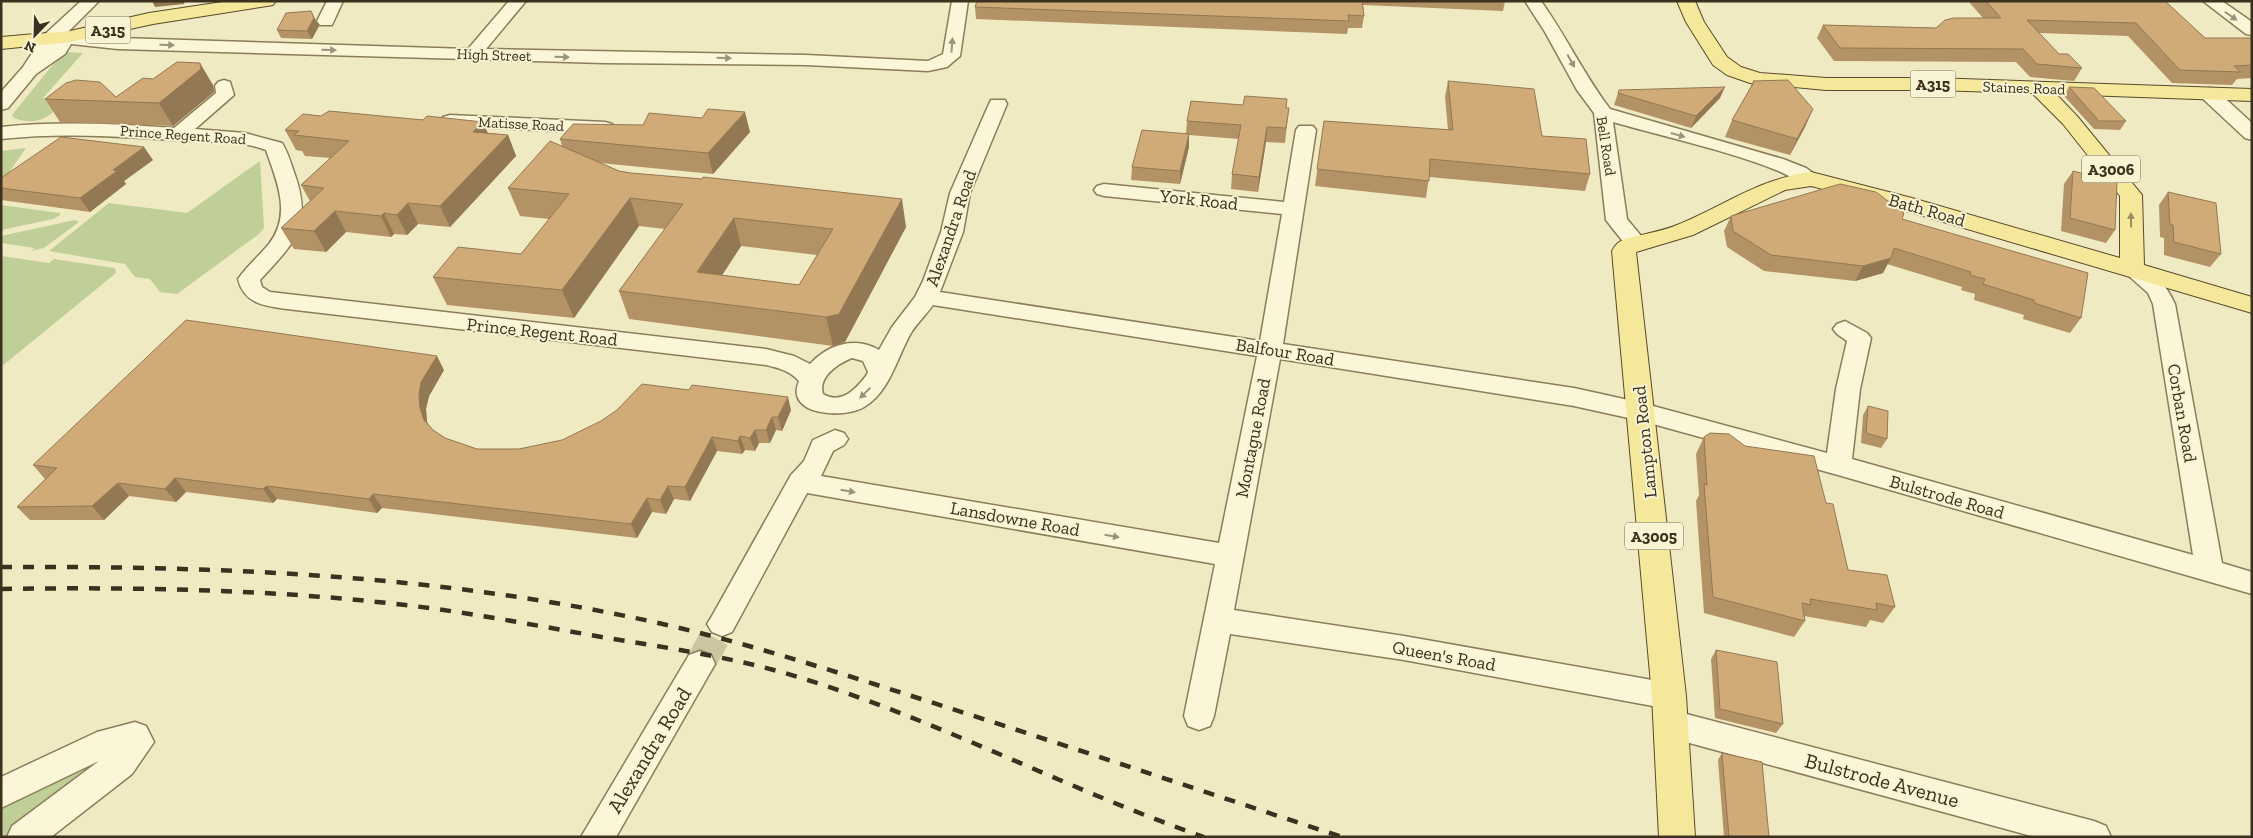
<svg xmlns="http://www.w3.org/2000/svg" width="2253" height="838" font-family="'Zilla Slab',serif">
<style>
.green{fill:#bfcf97}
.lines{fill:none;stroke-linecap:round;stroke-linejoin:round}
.minor-tunnel{stroke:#ccc5a2;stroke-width:30;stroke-dasharray:30 15;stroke-linecap:butt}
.minor-casing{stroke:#8c7c59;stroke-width:3}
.primary-casing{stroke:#59492d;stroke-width:2}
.minor{fill:#faf6d7;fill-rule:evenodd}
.primary{fill:#f5e89a;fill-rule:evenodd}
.rail{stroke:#3b311e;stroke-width:4.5;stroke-dasharray:11 11;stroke-linecap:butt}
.wall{fill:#b39366;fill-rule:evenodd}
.shaded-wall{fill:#927853}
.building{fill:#d0ab77;stroke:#927853;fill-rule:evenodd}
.oneway{fill:#9a947a}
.oneway2{fill:#988c5c}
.labels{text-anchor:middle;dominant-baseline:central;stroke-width:4;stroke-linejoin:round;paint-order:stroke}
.far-street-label{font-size:15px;fill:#3b311e;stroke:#f7f3d3}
.shield{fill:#f7f3d3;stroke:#736b54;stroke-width:1}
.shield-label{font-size:16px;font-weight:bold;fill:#3b311e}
.street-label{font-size:18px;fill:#3b311e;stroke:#f7f3d3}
.near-street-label{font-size:21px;fill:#3b311e;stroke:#f7f3d3}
</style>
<rect width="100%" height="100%" fill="#f0eac3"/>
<g class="green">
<path d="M 67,52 L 83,53 L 43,98 L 68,101 C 48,116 40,127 14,118 L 12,115 L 51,67 Z"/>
<path d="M 26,148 L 1,184 L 1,151 Z"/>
<path d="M 260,161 L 264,228 L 259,234 L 177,294 L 160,292 L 150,279 L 135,277 L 125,264 L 49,251 L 109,203 L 187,213 Z"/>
<path d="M 1,205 L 60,213 L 60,215 L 53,219 L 1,230 Z"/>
<path d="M 75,220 L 79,222 L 44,248 L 31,251 L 35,248 L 1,243 L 1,236 Z"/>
<path d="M 1,256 L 49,263 L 54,259 L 108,267 L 115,268 L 116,273 L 1,367 Z"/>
<path d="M 97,753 L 112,760 L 18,837 L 1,837 L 1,797 Z"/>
</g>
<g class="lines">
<path class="minor-tunnel" d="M 700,664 L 722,624"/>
<g class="minor-casing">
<g id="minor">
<path d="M 81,1 L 99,1 L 67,33 L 88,37 L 468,49 L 509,1 L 526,1 L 486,49 L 806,55 L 928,61 L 943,54 L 952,1 L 968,1 L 960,56 L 947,67 L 928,71 L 806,65 L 604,63 L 118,49 L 71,44 L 65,54 L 36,74 L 8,108 L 1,110 L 1,92 L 23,67 L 43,36 Z"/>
<path d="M 327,1 L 343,1 L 332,25 L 320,25 L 317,21 Z"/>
<path d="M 1525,1 L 1541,1 C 1566,36 1584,75 1610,109 L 1783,159 L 1806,168 L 1821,179 L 1818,183 C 1804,187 1789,175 1776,170 C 1726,150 1665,137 1613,122 L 1627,219 L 1647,243 L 1644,248 L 1636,250 L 1628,248 L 1606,220 L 1594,113 L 1577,90 L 1545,32 Z"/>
<path d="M 2203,1 L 2222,1 L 2252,22 L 2252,35 L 2246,34 Z"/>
<path d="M 224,80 L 230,82 L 234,95 L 195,129 L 245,133 L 282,143 C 288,152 291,164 295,175 C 313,227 294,243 260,280 L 262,287 L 270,292 L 766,349 L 794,356 L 810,364 C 828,344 856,336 879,350 L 892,327 L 915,297 L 923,281 L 941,232 L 950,193 L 989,104 L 991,100 L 1005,100 L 1007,104 L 970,193 L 963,232 L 940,292 L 1260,341 L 1282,214 L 1104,196 L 1097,194 L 1094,190 L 1097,186 L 1104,184 L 1284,202 L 1296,130 L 1299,126 L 1313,126 L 1316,130 L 1283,344 L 1574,388 L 1642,403 L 1827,453 L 1836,389 L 1847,341 L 1837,334 L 1833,329 L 1837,324 L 1845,321 L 1867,333 L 1871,338 L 1860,389 L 1852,459 L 2193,555 L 2153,304 L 2148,293 L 2121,269 L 2124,264 C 2147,258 2167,286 2175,304 L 2222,563 L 2252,572 L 2252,594 L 1838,475 L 1642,421 L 1574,406 L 1280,359 L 1234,610 L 1404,636 L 1669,683 L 1680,687 L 1684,696 L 1680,705 L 1669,709 L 1404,660 L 1230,634 L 1214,716 L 1210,726 L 1199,730 L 1188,726 L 1184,716 L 1215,564 L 807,493 L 732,632 L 722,636 L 712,632 L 707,624 L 712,616 L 791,475 L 804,461 L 813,440 L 835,430 L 844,433 L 848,439 L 844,445 L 833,451 L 821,476 L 1219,543 L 1257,356 L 933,305 C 926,315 917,323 911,333 C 897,357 890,392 864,407 C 844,419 784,416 799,381 C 790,371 779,368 766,365 L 287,309 C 265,306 244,304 238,279 C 247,266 259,256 269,244 C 292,214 277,182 266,150 C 243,141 216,142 191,141 C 128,137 65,132 1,139 L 1,127 C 59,121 116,124 174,128 L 216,93 L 215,86 L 218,82 ZM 852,358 L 863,361 L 868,372 L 866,376 C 856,389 841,405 823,394 C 818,377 837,364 852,358 Z"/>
<path d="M 2209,88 L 2216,90 L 2252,123 L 2252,140 L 2245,138 L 2202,98 L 2200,94 L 2202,90 Z"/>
<path d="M 450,115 L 605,122 L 612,124 L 615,128 L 612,132 L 605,134 L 443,125 L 440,121 L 443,117 Z"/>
<path d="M 700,651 L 711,655 L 715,664 L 616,837 L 581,837 L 689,655 Z"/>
<path d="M 1671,710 L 2094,821 L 2106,826 L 2111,837 L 2035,837 L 1671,738 L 1660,734 L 1655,724 L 1660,714 Z"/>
<path d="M 135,722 L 146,726 L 154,742 L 132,774 L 51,837 L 7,837 L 12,826 L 99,761 L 1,808 L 1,777 L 97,732 Z"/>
</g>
</g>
<g class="primary-casing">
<g id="primary">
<path d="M 229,1 L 276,1 L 273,5 L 267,6 L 153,24 L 70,42 L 1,49 L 1,37 L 70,31 L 149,13 Z"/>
<path d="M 1677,1 L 1695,1 L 1704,22 L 1727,57 L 1741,67 L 1760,73 L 1826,78 L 1933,78 L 2252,89 L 2252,101 L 2056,94 L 2077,116 L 2142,195 L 2144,265 L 2252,297 L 2252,313 L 1896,208 L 1811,186 L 1785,190 L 1693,235 L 1636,252 L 1686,696 L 1695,837 L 1659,837 L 1652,696 L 1612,251 C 1616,244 1618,242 1625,239 C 1642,234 1660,232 1677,225 C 1724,206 1758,179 1811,172 L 1912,198 L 2120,258 L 2120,196 L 2063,124 L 2032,93 L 1933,90 L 1826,90 L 1750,83 L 1727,75 L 1713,65 L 1686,22 Z"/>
</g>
</g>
<use href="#minor" class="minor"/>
<use href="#primary" class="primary"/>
<g class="rail">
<path d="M 1,567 C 213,566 426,574 635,618 C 732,638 827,669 921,699 C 1062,744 1202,791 1342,837"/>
<path d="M 1,589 C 130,587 259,589 387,603 C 455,610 523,623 590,635 C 660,647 730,656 798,677 C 938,720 1066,789 1204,837"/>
</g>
</g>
<g class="wall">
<path d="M 977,1 L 1505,1 L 1503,11 L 1363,5 L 1364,16 L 1362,28 L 1348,28 L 1347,34 L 976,19 L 975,7 Z"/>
<path d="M 1968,1 L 2165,1 L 2205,38 L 2252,38 L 2252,78 L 2237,79 L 2232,85 L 2172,83 L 2128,36 L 2039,33 L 2059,54 L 2082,68 L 2074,81 L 2030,77 L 2016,62 L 1834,61 L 1817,38 L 1823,25 L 1936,28 L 1983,18 Z"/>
<path d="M 311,11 L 319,26 L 312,39 L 281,38 L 277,30 Z"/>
<path d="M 1448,81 L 1542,136 L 1590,174 L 1585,191 L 1429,177 L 1426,198 L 1315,186 L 1324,121 L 1448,130 L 1445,97 Z"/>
<path d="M 1753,81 L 1806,125 L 1790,155 L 1725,137 L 1732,120 L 1748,92 Z"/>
<path d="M 213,85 L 214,92 L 173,126 L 60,122 L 45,99 L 116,97 Z"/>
<path d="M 2069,87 L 2126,121 L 2120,130 L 2094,129 L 2064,96 Z"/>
<path d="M 1619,90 L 1720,98 L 1691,128 L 1614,105 Z"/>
<path d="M 1286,108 L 1289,108 L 1285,143 L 1266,142 L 1258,192 L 1231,189 L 1232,174 L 1239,139 L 1189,135 L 1189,147 L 1180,184 L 1131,180 L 1132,167 L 1186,133 L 1187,121 Z"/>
<path d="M 321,116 L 483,122 L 488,133 L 508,135 L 516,156 L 450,227 L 418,224 L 407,235 L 394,234 L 391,237 L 346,232 L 326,252 L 294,249 L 281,228 L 310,201 L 301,185 L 330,158 L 305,156 L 302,151 L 296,150 L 285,130 Z"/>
<path d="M 750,132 L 713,174 L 600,163 L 619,171 L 906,227 L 845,342 L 833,346 L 629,319 L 619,291 L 665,229 L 639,226 L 574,318 L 447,305 L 433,277 L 521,254 L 549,219 L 520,216 L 508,188 L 562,146 L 560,139 ZM 741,246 L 817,255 L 799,285 L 722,275 Z"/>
<path d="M 153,160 L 124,181 L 126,184 L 90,212 L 1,200 L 1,188 Z"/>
<path d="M 2073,171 L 2115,230 L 2106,243 L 2061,231 L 2064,184 Z"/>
<path d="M 2168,192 L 2221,254 L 2210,267 L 2164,255 L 2164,238 L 2160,237 L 2159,205 Z"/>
<path d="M 1731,216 L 1902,219 L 2081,318 L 2070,333 L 2023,319 L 2024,315 L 1974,300 L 1975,294 L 1961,290 L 1962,287 L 1887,264 L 1883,273 L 1855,281 L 1764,271 L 1727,247 L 1724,231 Z"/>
<path d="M 444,370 L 429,396 L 426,409 L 427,422 L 429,425 L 433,430 L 445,438 L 477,449 L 519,449 L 791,410 L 782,431 L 776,430 L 770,443 L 759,443 L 755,451 L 745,450 L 742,454 L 717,451 L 690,501 L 674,499 L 666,514 L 652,512 L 637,538 L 382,508 L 377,513 L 277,499 L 273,503 L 186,492 L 176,502 L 129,496 L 104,520 L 30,520 L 17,507 L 45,479 L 33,465 Z"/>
<path d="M 1868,406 L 1887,439 L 1881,448 L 1861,443 L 1863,415 Z"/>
<path d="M 1704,437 L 1745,446 L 1826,503 L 1848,570 L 1895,607 L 1883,623 L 1870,620 L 1866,627 L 1804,616 L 1805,621 L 1794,637 L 1704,613 L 1696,501 L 1699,495 L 1696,454 Z"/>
<path d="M 1716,650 L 1783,724 L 1776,733 L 1715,718 L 1711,659 Z"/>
<path d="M 1722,753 L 1769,837 L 1724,837 L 1718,760 Z"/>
</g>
<g class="shaded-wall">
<path d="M 152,1 L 185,1 L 184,4 L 155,7 Z"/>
<path d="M 314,18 L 319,26 L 312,39 L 307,31 Z"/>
<path d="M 200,63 L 213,85 L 214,92 L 173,126 L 159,103 Z"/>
<path d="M 1725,87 L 1720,98 L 1691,128 L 1696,116 Z"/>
<path d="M 1813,109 L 1806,125 L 1790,155 L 1797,139 Z"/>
<path d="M 745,112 L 750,132 L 713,174 L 708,153 Z"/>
<path d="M 483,122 L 491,142 L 473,132 Z"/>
<path d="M 1267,127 L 1266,142 L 1258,192 L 1259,177 Z"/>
<path d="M 1189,134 L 1189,147 L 1180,184 L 1180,171 Z"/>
<path d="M 508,135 L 516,156 L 450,227 L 440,206 Z"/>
<path d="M 144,147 L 153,160 L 124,181 L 126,184 L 90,212 L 80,198 L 113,170 Z"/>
<path d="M 630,198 L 639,226 L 574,318 L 562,290 Z"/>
<path d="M 902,199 L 906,227 L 845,342 L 833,346 L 826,317 Z"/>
<path d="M 408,203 L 418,224 L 407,235 L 397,215 Z"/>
<path d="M 335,211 L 346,232 L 326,252 L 314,231 Z"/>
<path d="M 384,213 L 394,234 L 391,237 L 381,216 Z"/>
<path d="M 734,218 L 741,246 L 706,300 L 697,272 Z"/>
<path d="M 1891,258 L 1883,273 L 1855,281 L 1863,266 Z"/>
<path d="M 437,356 L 444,370 L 429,396 L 426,409 L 427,422 L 432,433 L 424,420 L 420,408 L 419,395 L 421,382 Z"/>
<path d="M 788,397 L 791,410 L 782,431 L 778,417 Z"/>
<path d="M 772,417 L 776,430 L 770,443 L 766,430 Z"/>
<path d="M 755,430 L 759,443 L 755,451 L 750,438 Z"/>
<path d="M 740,436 L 745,450 L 742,454 L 738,441 Z"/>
<path d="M 712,437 L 717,451 L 690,501 L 685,487 Z"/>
<path d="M 175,478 L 186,492 L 176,502 L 165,489 Z"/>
<path d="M 118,483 L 129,496 L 104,520 L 92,506 Z"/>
<path d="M 267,486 L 277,499 L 273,503 L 263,489 Z"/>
<path d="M 668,486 L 674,499 L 666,514 L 660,500 Z"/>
<path d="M 373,494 L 382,508 L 377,513 L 369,499 Z"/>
<path d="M 647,498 L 652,512 L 637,538 L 631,524 Z"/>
</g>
<g class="building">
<path d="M 977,1 L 1362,1 L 1364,16 L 1348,15 L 1349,21 L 975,7 Z"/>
<path d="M 1986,1 L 2165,1 L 2205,38 L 2252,38 L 2252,65 L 2234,66 L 2241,72 L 2180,70 L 2136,23 L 2027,20 L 2059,54 L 2068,54 L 2082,68 L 2037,64 L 2023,49 L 1840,48 L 1823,25 L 1936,28 L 1945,20 L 1954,18 L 2001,18 Z"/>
<path d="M 311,11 L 314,18 L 307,31 L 277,30 L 286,13 Z"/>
<path d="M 177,62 L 200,63 L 201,69 L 159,103 L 45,99 L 66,83 L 76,80 L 100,82 L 116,97 L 143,78 L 153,79 Z"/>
<path d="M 1788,80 L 1813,109 L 1797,139 L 1732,120 L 1754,82 L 1753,81 Z"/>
<path d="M 1448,81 L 1534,89 L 1542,136 L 1586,139 L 1590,174 L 1430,159 L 1429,181 L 1317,169 L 1324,121 L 1453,130 Z"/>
<path d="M 1725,87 L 1696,116 L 1618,93 L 1619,90 Z"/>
<path d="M 2069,87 L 2094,88 L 2126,121 L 2099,121 Z"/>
<path d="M 1245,96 L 1287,99 L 1286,108 L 1289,108 L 1286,128 L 1267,127 L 1259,177 L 1232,174 L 1241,125 L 1187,121 L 1191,101 L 1243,105 Z"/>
<path d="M 708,109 L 745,112 L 708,153 L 560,139 L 573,124 L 643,125 L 649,113 L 702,118 Z"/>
<path d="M 329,111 L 423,120 L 427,116 L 483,122 L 473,132 L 508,135 L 440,206 L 408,203 L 397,215 L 384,213 L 381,216 L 335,211 L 314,231 L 281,228 L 324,188 L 301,185 L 349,141 L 294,135 L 299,131 L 285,130 L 303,114 L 321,116 Z"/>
<path d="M 1142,130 L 1189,134 L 1180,171 L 1132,167 Z"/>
<path d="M 61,137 L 144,147 L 113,170 L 117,171 L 80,198 L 1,188 L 1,178 Z"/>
<path d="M 550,141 L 619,171 L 631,173 L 702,179 L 703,177 L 902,199 L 839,314 L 826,317 L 619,291 L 683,204 L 630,198 L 562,290 L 433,277 L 458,247 L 521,254 L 569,194 L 508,188 ZM 734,218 L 833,229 L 799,285 L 697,272 Z"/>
<path d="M 2073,171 L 2117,182 L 2115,230 L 2070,218 Z"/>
<path d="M 1840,184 L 1876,192 L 1904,213 L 1902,219 L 2088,273 L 2081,318 L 2034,303 L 2034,300 L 1983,284 L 1985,279 L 1970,275 L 1971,272 L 1894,248 L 1891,258 L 1863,266 L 1771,255 L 1733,231 L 1731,216 Z"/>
<path d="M 2168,192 L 2216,203 L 2221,254 L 2174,242 L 2173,225 L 2170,224 Z"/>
<path d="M 186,320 L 437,356 L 421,382 L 419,395 L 420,408 L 424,420 L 433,430 L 445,438 L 477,449 L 519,449 L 562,440 L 601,421 L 617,410 L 642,384 L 689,390 L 692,385 L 788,397 L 778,417 L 772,417 L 766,430 L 755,430 L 750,438 L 740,436 L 738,441 L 712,437 L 685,487 L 668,486 L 660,500 L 647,498 L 631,524 L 373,494 L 369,499 L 267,486 L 263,489 L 175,478 L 165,489 L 118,483 L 92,506 L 17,507 L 57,468 L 33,465 Z"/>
<path d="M 1868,406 L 1888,411 L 1887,439 L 1866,433 Z"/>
<path d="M 1710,433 L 1729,434 L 1745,446 L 1814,456 L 1826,503 L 1833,504 L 1848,570 L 1887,575 L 1895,607 L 1876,603 L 1877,610 L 1810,599 L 1811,605 L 1802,603 L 1805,621 L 1713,597 L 1704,484 L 1707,485 L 1704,437 Z"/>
<path d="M 1716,650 L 1777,662 L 1783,724 L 1720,709 Z"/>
<path d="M 1722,753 L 1762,762 L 1769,837 L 1729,837 Z"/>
</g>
<defs><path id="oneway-solid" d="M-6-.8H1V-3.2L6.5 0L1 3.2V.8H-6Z" transform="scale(1.25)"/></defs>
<g class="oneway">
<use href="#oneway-solid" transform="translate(2231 16) rotate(35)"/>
<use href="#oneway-solid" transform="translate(167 45) rotate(2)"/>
<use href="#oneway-solid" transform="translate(952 45) rotate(-86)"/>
<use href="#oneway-solid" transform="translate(329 50) rotate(2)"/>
<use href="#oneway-solid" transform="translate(562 57) rotate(2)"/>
<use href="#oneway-solid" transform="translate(724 58) rotate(1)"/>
<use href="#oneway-solid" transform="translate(1571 61) rotate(61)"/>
<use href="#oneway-solid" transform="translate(1678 135) rotate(16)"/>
<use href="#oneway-solid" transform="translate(865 393) rotate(136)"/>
<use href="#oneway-solid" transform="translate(848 491) rotate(10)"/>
<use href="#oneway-solid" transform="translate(1112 536) rotate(10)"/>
</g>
<use class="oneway2" href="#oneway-solid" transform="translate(2131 220) rotate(-91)"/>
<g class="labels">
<g class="far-street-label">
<text transform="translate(494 55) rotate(2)">High Street</text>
<text transform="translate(2024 88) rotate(2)">Staines Road</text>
<text transform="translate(521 124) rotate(3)">Matisse Road</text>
<text transform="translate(183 135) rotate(4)">Prince Regent Road</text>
<text transform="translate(1606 146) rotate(81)">Bell Road</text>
</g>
<g class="shield">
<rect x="85.5" y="16.5" width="45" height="27" rx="4"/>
<rect x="1910.5" y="70.5" width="45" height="27" rx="4"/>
<rect x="2082" y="155.5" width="58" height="27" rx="4"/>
<rect x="1625" y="522.5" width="58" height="27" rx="4"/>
</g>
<g class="shield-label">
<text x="108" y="30">A315</text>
<text x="1933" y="84">A315</text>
<text x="2111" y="169">A3006</text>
<text x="1654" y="536">A3005</text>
</g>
<g class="street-label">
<text transform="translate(1199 200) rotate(6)">York Road</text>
<text transform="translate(1927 210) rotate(16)">Bath Road</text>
<text transform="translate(951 228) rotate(-71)">Alexandra Road</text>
<text transform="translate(542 332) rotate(6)">Prince Regent Road</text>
<text transform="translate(1285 352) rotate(9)">Balfour Road</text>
<text transform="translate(2182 413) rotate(80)">Corban Road</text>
<text transform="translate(1253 438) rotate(-79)">Montague Road</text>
<text transform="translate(1645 442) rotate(-96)">Lampton Road</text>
<text transform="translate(1947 497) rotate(16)">Bulstrode Road</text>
<text transform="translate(1015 519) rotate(10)">Lansdowne Road</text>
<text transform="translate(1444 656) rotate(10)">Queen's Road</text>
</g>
<g class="near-street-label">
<text transform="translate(649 750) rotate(-59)">Alexandra Road</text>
<text transform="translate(1882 780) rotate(15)">Bulstrode Avenue</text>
</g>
</g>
<rect width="2253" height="838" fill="none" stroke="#3b311e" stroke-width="5"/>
<g transform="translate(35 35) rotate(203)" stroke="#f7f3d3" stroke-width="4" paint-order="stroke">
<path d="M0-4L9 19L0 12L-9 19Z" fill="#3b311e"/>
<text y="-8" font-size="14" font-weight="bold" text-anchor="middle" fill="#3b311e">N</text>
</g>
</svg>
